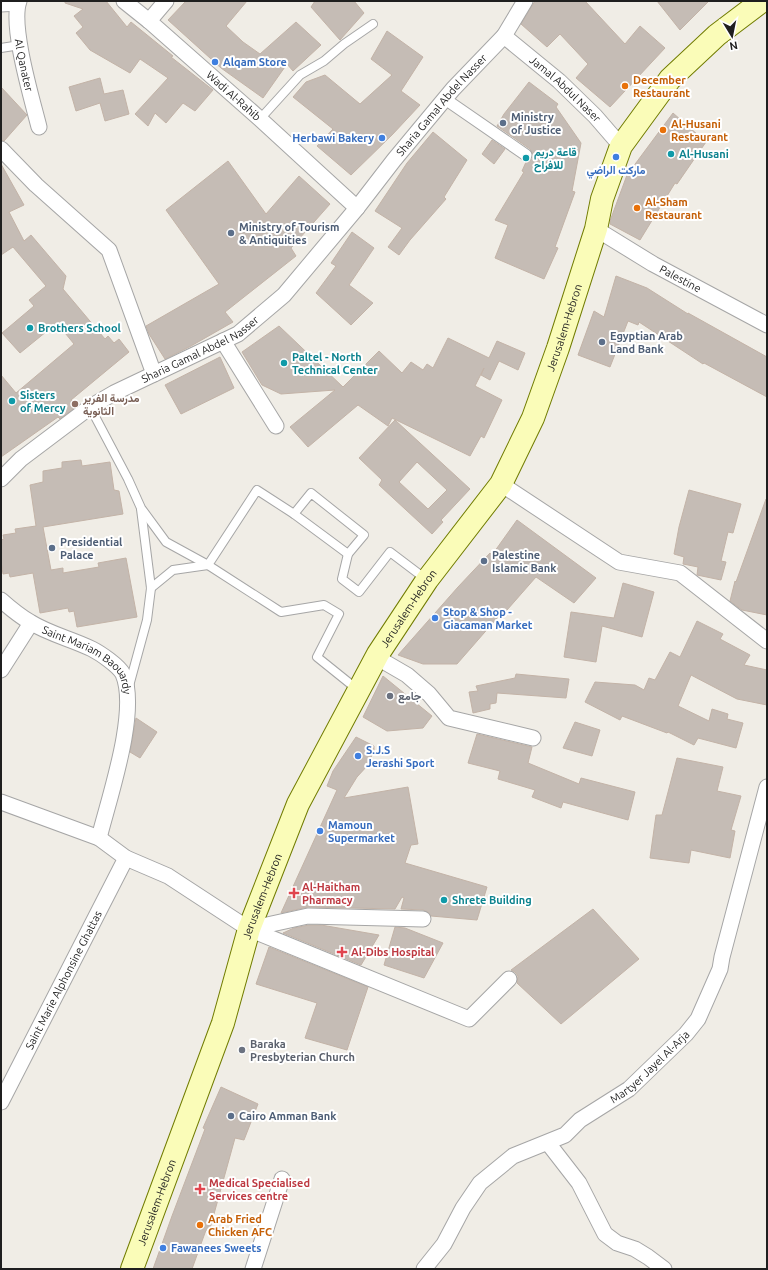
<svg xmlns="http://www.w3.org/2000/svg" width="768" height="1270" font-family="Ubuntu,Vazirmatn,sans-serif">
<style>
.building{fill:#c5bcb5;stroke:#c3b3a7;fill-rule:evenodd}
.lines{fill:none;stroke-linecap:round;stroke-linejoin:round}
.service-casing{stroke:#a6a6a6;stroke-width:10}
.pedestrian-casing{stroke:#a6a6a6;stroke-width:13}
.minor-casing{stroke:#a6a6a6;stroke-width:17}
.secondary-casing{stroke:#717c01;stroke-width:24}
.service{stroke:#fff;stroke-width:8}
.pedestrian{stroke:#fff;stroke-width:11}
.minor{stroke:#fff;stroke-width:15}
.secondary{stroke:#fafcb8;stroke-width:22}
.shop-dot{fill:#3f7fe0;stroke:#fff;stroke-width:1.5}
.food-dot{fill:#e8710a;stroke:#fff;stroke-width:1.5}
.service-dot{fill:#5c6f8a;stroke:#fff;stroke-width:1.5}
.culture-dot{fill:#0f9aa8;stroke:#fff;stroke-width:1.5}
.education-dot{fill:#8d6e63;stroke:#fff;stroke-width:1.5}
.worship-dot{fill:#6b7280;stroke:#fff;stroke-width:1.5}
.health-dot{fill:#e0444e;stroke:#fff;stroke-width:1.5}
.labels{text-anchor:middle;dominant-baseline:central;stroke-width:4;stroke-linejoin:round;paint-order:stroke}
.shop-label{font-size:11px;font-weight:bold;fill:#366cbe;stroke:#fff;text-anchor:start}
.street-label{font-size:11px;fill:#1f1f1f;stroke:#fff}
.food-label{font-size:11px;font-weight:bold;fill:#c56008;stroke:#fff;text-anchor:start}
.service-label{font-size:11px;font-weight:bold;fill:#4e5e75;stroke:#fff;text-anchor:start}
.culture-label{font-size:11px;font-weight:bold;fill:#0d838f;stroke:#fff;text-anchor:start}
.education-label{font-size:11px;font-weight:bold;fill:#785e54;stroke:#fff;text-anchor:start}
.worship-label{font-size:11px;font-weight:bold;fill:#5b616d;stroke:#fff;text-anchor:start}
.health-label{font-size:11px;font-weight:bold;fill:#be3a42;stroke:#fff;text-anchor:start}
</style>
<rect width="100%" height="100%" fill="#f0ede6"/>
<g class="building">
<path d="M 65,1 L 106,1 L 127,27 L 131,22 L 173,56 L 171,57 L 213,90 L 195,111 L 183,103 L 166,123 L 155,113 L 148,126 L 135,114 L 168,78 L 140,59 L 130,73 L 90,50 L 76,33 L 83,27 L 74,16 L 83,9 L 65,3 Z"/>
<path d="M 186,1 L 247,1 L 226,26 L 243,42 L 260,54 L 296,22 L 321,45 L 293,71 L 287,64 L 263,98 L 221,68 L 168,20 Z"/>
<path d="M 315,1 L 354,1 L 364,13 L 340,40 L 311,7 Z"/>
<path d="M 535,1 L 585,1 L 625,44 L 640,26 L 665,48 L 610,107 L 576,78 L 588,64 L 560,34 L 547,47 L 521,24 Z"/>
<path d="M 657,1 L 709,1 L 680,30 Z"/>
<path d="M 387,31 L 423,57 L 401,91 L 420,105 L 392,135 L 351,175 L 317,146 L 333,129 L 293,97 L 306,82 L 325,75 L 360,104 L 392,75 L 371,59 Z"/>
<path d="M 100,78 L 104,94 L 123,90 L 129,114 L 105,121 L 100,103 L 76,111 L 69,87 Z"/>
<path d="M 529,82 L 558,104 L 556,107 L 581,143 L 572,191 L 575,192 L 555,247 L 558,248 L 544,279 L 495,258 L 508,225 L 495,220 L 524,172 L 522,171 L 526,162 L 532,159 L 533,155 L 530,149 L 497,126 L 504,114 Z"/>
<path d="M 1,87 L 27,115 L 4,141 L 1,140 Z"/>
<path d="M 673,113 L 706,142 L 677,184 L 675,183 L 640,240 L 610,224 L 610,221 L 627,175 Z"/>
<path d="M 433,132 L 467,160 L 444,197 L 446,199 L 410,240 L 399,255 L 388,247 L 402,228 L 375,211 L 407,163 Z"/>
<path d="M 492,140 L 505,149 L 494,164 L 482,154 Z"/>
<path d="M 228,161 L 266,214 L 299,176 L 330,204 L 291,248 L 296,256 L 225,312 L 233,322 L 191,346 L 165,359 L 149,334 L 146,326 L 219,284 L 166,210 Z"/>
<path d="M 1,164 L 24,205 L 9,212 L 24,241 L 31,235 L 66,276 L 63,289 L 105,339 L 108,336 L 114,343 L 119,339 L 129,352 L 71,400 L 77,406 L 60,419 L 58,417 L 1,457 L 1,375 L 16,393 L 74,344 L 57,323 L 20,353 L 2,333 L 34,306 L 29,300 L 46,286 L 13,247 L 1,255 Z"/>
<path d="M 352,232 L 374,248 L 349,285 L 373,303 L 351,325 L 316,293 L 336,266 L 331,263 Z"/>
<path d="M 616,276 L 647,288 L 688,314 L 688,313 L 767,357 L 767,397 L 704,363 L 703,364 L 639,322 L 638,325 L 628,321 L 610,367 L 578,355 L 594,311 L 604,317 Z"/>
<path d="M 279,326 L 343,387 L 379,351 L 402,373 L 411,362 L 423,370 L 427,364 L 433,368 L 448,338 L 489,358 L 497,341 L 525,353 L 518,370 L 499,361 L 490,380 L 481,375 L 484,368 L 475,386 L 502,400 L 484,438 L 481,436 L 470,456 L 392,418 L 388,426 L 358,405 L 308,447 L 290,427 L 335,390 L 281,394 L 262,385 L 242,352 Z"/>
<path d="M 220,357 L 234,388 L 181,414 L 165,385 Z"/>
<path d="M 395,420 L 470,489 L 441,520 L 443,522 L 432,534 L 379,485 L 382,480 L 359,458 ZM 417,462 L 447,490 L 428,509 L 399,482 Z"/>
<path d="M 81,460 L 82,466 L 110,462 L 114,490 L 119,491 L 123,514 L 43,527 L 51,570 L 63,568 L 63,573 L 99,567 L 98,563 L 126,558 L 137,617 L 77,627 L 74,611 L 69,612 L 68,608 L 40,613 L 33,573 L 10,577 L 9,573 L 3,574 L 1,562 L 1,540 L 4,539 L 3,535 L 16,533 L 15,529 L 36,526 L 30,485 L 43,482 L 43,471 L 62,468 L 62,462 Z"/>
<path d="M 689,490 L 741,504 L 733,533 L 728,532 L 721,561 L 726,562 L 721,580 L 697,575 L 698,567 L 683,564 L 684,557 L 674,554 L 679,527 Z"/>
<path d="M 766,499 L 767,499 L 767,615 L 742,610 L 730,601 L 735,581 L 736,582 Z"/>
<path d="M 517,520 L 596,578 L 574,603 L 536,577 L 500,618 L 498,617 L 457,664 L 423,664 L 398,655 L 458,587 L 490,553 L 492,555 Z"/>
<path d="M 623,583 L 654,592 L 642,637 L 602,626 L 596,662 L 564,657 L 571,612 L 614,618 Z"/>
<path d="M 697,621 L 723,634 L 720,639 L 750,655 L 744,665 L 767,670 L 767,705 L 737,699 L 691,675 L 678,706 L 709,721 L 712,709 L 728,714 L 727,719 L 743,723 L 736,748 L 698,738 L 694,745 L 668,732 L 667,733 L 622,716 L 620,720 L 585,702 L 595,682 L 635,685 L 644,690 L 649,678 L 655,680 L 670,652 L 680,657 Z"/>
<path d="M 516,674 L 569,679 L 566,698 L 497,693 L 496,703 L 490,704 L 490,709 L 473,713 L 469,692 L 478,691 L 476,686 L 515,678 Z"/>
<path d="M 383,676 L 432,716 L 423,728 L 387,731 L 363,717 Z"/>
<path d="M 136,718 L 157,732 L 140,758 L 130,752 Z"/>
<path d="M 575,722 L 600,730 L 592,756 L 563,748 Z"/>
<path d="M 477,734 L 532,747 L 528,763 L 579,784 L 581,778 L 635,792 L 628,820 L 563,802 L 561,808 L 532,797 L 535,790 L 498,779 L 500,771 L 468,763 Z"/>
<path d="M 356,737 L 374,746 L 374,750 L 368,765 L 357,777 L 344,798 L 408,787 L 418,844 L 411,845 L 405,863 L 487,887 L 477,920 L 431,916 L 428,912 L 423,910 L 401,909 L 404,898 L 402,897 L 395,909 L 308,907 L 281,913 L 337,790 L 327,786 L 333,771 Z"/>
<path d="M 677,758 L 723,767 L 717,791 L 741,796 L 731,830 L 735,831 L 730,858 L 691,850 L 689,863 L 650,858 L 656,815 L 662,815 Z"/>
<path d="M 593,909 L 639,959 L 561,1024 L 517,983 L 518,976 L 515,972 L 511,970 Z"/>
<path d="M 309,925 L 321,925 L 379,935 L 361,965 L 283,933 L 294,928 Z"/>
<path d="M 395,927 L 405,928 L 443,943 L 424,978 L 384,965 Z"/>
<path d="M 269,947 L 368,987 L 347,1050 L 305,1038 L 317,1003 L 256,984 Z"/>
<path d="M 221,1087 L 258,1104 L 244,1140 L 235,1138 L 209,1232 L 206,1230 L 192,1269 L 153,1269 L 172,1216 L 205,1129 L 203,1128 Z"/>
</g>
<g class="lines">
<g class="service-casing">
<g id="service">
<path d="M 1,48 L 20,45"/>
<path d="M 260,119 L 300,75 L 324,61 L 344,44 L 373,24"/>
<path d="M 90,407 L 128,479 L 141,508 L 166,542 L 208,565"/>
<path d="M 294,514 L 311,493 L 364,535 L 348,554 L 342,579 L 359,592 L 390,552 L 427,580"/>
<path d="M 348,554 L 294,514 L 257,490 L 208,565 L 281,612 L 324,605 L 339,614 L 317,657 L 358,690"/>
<path d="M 151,588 L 173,570 L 208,565"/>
<path d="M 129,686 L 147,620 L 151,588 L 141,509"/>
</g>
</g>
<g class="pedestrian-casing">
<path id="pedestrian" d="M 445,99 L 526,155"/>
</g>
<g class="minor-casing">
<g id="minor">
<path id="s1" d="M 19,1 C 10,26 32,99 39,127"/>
<path id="s2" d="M 124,1 L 149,21 L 260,119 L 357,208 L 394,160 L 453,89 L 504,36 L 525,1"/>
<path d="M 1,4 L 18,3"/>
<path d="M 149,21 L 166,1"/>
<path id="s3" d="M 504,36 L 559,81 L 595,116 L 621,146"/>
<path d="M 1,149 L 36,185 L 109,250 L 154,374"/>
<path id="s4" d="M 596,229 L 653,264 L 767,325"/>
<path d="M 223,341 L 276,426"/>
<path id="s5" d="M 1,479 L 21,459 L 90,407 L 114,393 L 238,334 L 284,295 L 357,208"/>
<path d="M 501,484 L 619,562 L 680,573 L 767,641"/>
<path id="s6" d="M 1,600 C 10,608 20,616 30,622 C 49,634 72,639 92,649 C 100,653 119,666 123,674 C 139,711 109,798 99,838"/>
<path d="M 376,657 L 407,675 L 429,694 L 449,718 L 533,738"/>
<path d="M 1,670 L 31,623"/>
<path d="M 1,802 L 99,838 L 126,858 L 168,876 L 249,929 L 469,1019 L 509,979"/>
<path d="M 249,929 L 308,916 L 423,919"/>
<path id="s7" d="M 1,1102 L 126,858"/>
<path d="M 548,1143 L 579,1183 L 605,1234 L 617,1243 L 635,1249 L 648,1257 L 664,1269"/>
<path d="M 253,1269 L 282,1179"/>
<path id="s8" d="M 424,1269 L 444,1244 L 463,1208 L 480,1183 L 513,1156 L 565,1135 L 580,1120 L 629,1089 L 686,1034 L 698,1019 L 720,969 L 722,957 L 767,787"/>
</g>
</g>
<g class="secondary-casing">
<g id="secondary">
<path id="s9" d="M 132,1269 L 223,1023 L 249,929 L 298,804 L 378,654 L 427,580 L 501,484 L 533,418 L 558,348 L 596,229 L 602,199 L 621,146 L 670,79 L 717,35 L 762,1"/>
</g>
</g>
<use href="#service" class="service"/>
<use href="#pedestrian" class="pedestrian"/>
<use href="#minor" class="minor"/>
<use href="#secondary" class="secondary"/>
</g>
<g class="shop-dot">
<circle cx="215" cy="62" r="4"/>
<circle cx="382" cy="138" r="4"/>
<circle cx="616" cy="157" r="4"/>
<circle cx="435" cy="618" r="4"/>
<circle cx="358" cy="756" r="4"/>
<circle cx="320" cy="831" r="4"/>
<circle cx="163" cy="1248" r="4"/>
</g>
<g class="food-dot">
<circle cx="625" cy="86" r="4"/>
<circle cx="663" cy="130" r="4"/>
<circle cx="637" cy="208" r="4"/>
<circle cx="200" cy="1225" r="4"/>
</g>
<g class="service-dot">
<circle cx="503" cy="123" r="4"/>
<circle cx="231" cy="233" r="4"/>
<circle cx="602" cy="342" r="4"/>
<circle cx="52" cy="548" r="4"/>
<circle cx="484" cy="561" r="4"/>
<circle cx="231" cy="1116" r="4"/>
</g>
<g class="culture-dot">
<circle cx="671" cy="154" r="4"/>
<circle cx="526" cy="158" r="4"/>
<circle cx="30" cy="328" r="4"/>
<circle cx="284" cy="363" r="4"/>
<circle cx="12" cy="401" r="4"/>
<circle cx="444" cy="900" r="4"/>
</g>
<circle class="education-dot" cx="75" cy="404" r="4"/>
<g class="worship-dot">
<circle cx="390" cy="696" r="4"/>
<circle cx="242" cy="1050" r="4"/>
</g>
<g class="health-dot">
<path d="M292 887h4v4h4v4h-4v4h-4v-4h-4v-4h4z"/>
<path d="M340 946h4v4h4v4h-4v4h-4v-4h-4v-4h4z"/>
<path d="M198 1183h4v4h4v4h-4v4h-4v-4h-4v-4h4z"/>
</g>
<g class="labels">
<g class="shop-label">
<text x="223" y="62">Alqam Store</text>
<text x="374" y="138" text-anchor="end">Herbawi Bakery</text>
<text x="616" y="170" text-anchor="middle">ماركت الراضي</text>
<text x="443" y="612">Stop &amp; Shop -<tspan x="443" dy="13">Giacaman Market</tspan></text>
<text x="366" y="750">S.J.S<tspan x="366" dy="13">Jerashi Sport</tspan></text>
<text x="328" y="825">Mamoun<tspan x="328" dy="13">Supermarket</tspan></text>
<text x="171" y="1248">Fawanees Sweets</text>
</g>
<g class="street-label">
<text stroke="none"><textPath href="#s1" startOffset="65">Al Qanater</textPath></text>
<text stroke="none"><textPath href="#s3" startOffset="81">Jamal Abdul Naser</textPath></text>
<text stroke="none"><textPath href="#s2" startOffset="145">Wadi Al-Rahib</textPath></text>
<text stroke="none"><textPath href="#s2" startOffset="445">Sharia Gamal Abdel Nasser</textPath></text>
<text stroke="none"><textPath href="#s4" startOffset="98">Palestine</textPath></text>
<text stroke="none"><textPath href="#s9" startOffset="1043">Jerusalem-Hebron</textPath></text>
<text stroke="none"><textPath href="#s5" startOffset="239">Sharia Gamal Abdel Nasser</textPath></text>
<text stroke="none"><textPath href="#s9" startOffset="719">Jerusalem-Hebron</textPath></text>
<text stroke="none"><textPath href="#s6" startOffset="108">Saint Mariam Baouardy</textPath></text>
<text stroke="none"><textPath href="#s9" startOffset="395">Jerusalem-Hebron</textPath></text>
<text stroke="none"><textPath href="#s7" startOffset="137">Saint Marie Alphonsine Ghattas</textPath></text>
<text stroke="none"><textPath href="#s8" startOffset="311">Martyer Jayel Al-Arja</textPath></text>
<text stroke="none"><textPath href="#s9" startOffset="71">Jerusalem-Hebron</textPath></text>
</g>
<g class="food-label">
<text x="633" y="80">December<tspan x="633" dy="13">Restaurant</tspan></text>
<text x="671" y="124">Al-Husani<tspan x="671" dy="13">Restaurant</tspan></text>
<text x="645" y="202">Al-Sham<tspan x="645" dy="13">Restaurant</tspan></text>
<text x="208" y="1219">Arab Fried<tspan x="208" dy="13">Chicken AFC</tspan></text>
</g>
<g class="service-label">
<text x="511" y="117">Ministry<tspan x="511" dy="13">of Justice</tspan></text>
<text x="239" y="227">Ministry of Tourism<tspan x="239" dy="13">&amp; Antiquities</tspan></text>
<text x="610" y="336">Egyptian Arab<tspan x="610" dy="13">Land Bank</tspan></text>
<text x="60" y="542">Presidential<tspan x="60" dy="13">Palace</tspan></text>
<text x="492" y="555">Palestine<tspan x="492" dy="13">Islamic Bank</tspan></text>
<text x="239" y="1116">Cairo Amman Bank</text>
</g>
<g class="culture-label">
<text x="534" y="152">قاعة دريم<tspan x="534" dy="13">للافراح</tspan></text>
<text x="679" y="154">Al-Husani</text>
<text x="38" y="328">Brothers School</text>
<text x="292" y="357">Paltel - North<tspan x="292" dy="13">Technical Center</tspan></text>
<text x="20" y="395">Sisters<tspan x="20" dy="13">of Mercy</tspan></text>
<text x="452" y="900">Shrete Building</text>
</g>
<g class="education-label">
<text x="83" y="398">مدرسة الفرير<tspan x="83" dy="13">الثانوية</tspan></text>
</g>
<g class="worship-label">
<text x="398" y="696">جامع</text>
<text x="250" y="1044">Baraka<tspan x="250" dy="13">Presbyterian Church</tspan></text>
</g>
<g class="health-label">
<text x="302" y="887">Al-Haitham<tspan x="302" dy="13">Pharmacy</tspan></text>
<text x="351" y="952">Al-Dibs Hospital</text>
<text x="209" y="1183">Medical Specialised<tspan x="209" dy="13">Services centre</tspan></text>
</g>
</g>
<rect width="768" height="1270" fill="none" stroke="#1f1f1f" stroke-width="4"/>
<g transform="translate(732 36) rotate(170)" stroke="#ffffff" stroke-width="3" paint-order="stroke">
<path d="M0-3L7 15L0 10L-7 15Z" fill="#1f1f1f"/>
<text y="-6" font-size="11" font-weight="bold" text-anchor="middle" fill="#1f1f1f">N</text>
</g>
</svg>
